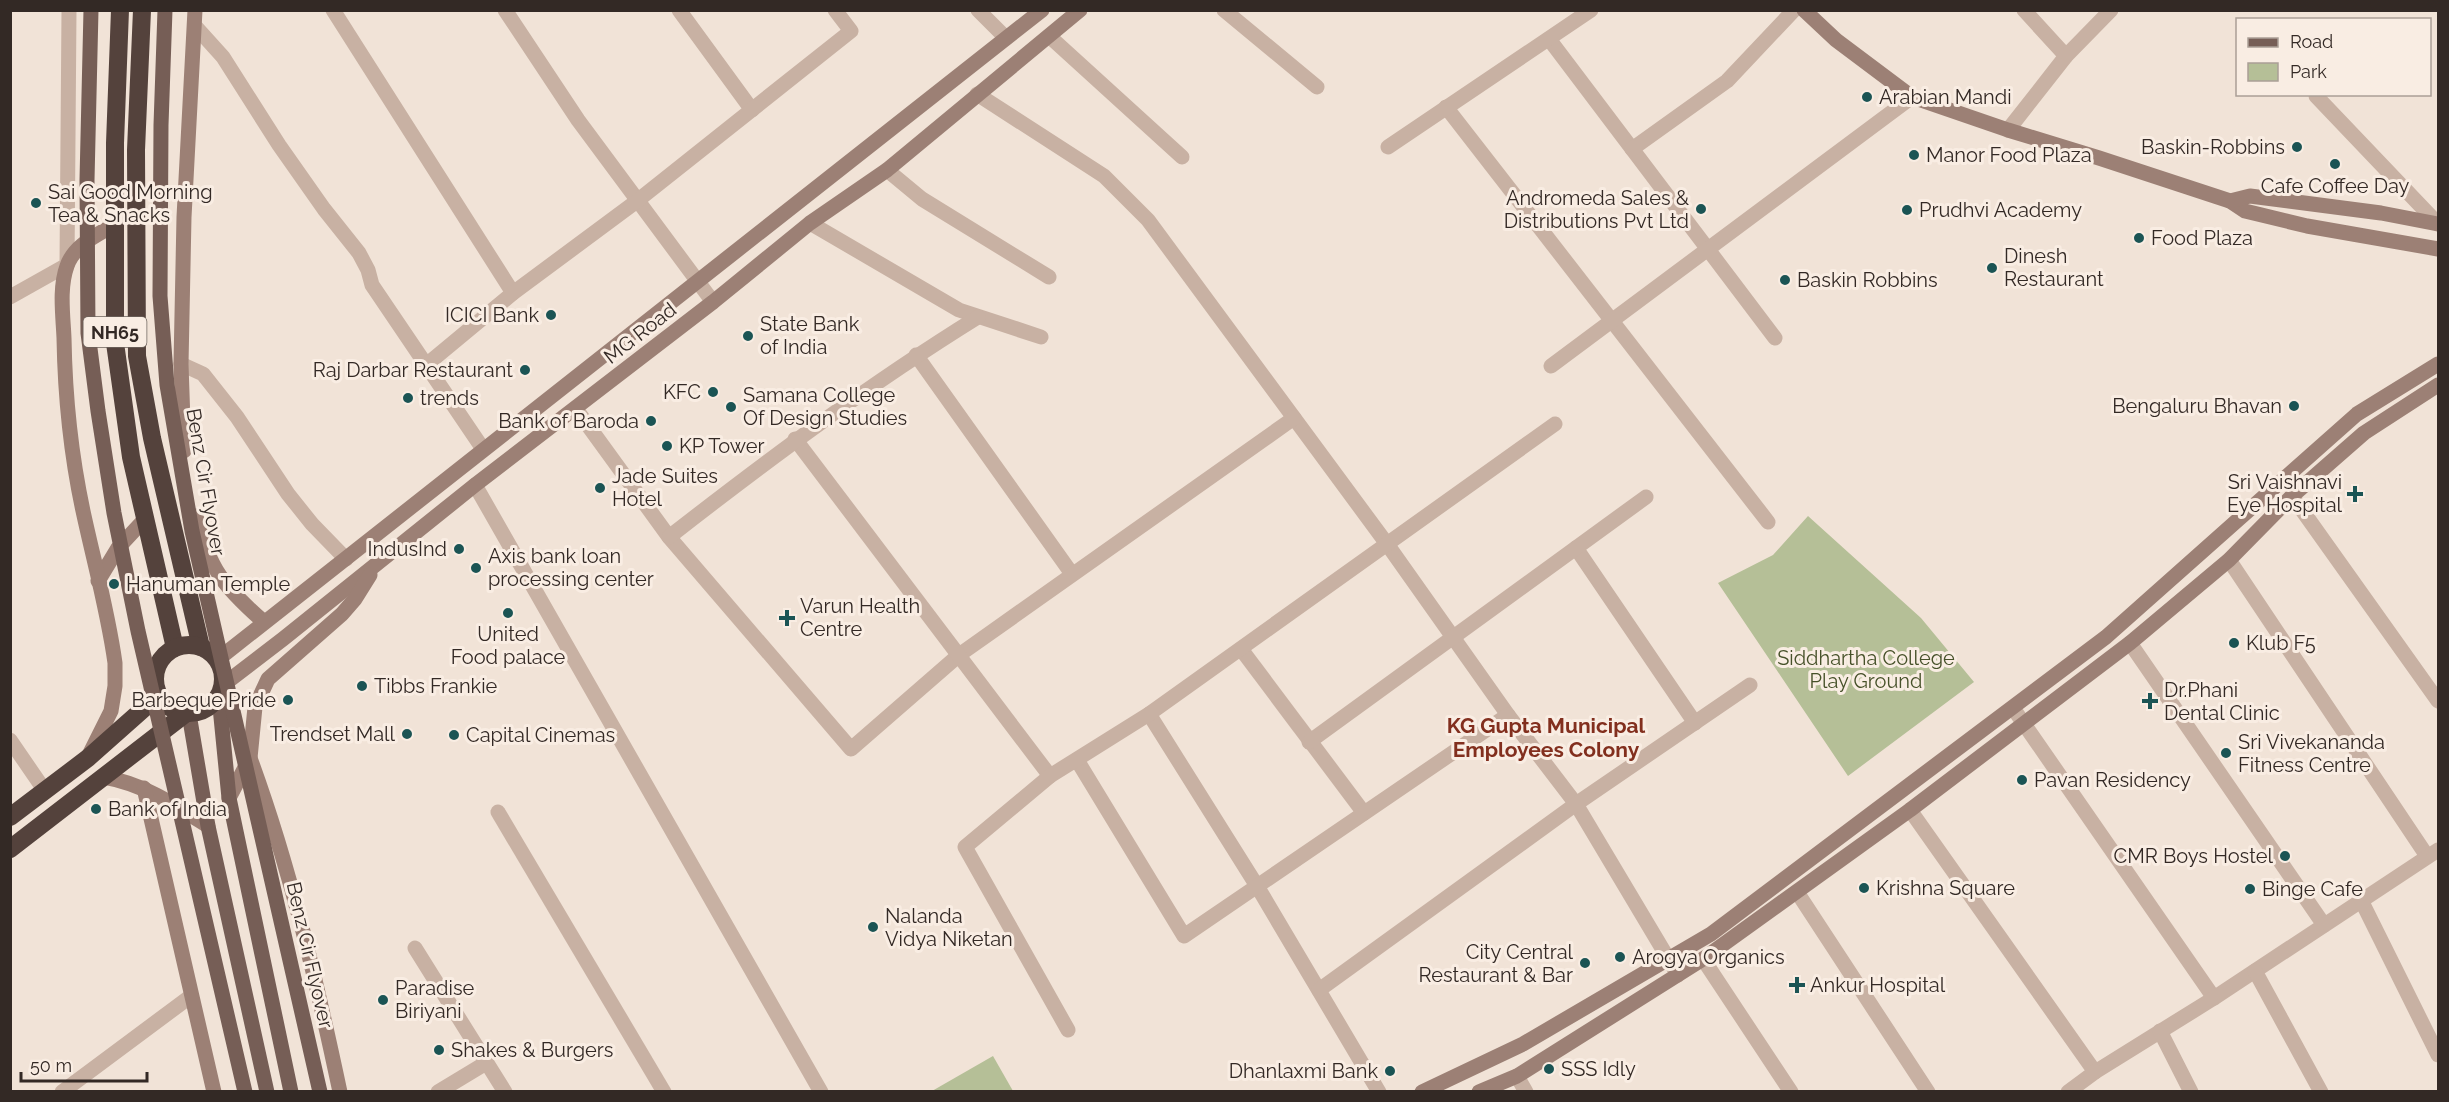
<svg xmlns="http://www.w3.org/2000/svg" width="2449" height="1102" font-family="Raleway,sans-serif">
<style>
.green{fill:#b5bf97}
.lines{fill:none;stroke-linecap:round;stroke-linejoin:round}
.street{stroke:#c8b1a3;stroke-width:15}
.secondary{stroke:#9c8075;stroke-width:15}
.primary{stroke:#765e56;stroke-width:15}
.highway{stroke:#54423c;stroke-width:18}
.primary-bridge{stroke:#765e56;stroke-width:15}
.poi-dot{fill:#1b5454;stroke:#f9ede3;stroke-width:2}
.labels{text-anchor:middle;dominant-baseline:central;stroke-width:6;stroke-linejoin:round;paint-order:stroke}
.shield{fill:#f9ede3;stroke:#6e645e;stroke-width:1.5}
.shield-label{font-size:18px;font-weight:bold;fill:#332925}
.poi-label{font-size:20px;fill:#332925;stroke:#f9ede3;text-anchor:start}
.street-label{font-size:20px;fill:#332925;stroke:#f9ede3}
.park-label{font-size:20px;fill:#465129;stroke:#f9ede3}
.neighbourhood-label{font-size:21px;font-weight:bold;fill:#822f1e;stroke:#f9ede3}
</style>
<rect width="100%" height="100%" fill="#f1e3d7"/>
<g class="green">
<path d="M 1808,516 L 1921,618 L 1974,682 L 1848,776 L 1718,583 L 1773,555 Z"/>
<path d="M 993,1056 L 1013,1091 L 932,1091 Z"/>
</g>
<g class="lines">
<g class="street">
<path d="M 333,10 L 513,293"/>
<path d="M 505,10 L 578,120 L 713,302"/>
<path d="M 679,10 L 752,110"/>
<path d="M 978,10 L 1006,38"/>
<path d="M 1224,10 L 1317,87"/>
<path d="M 2024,10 L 2066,56"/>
<path d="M 195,26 L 223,57 L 279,145 L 324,209 L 359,253 L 368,270 L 372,285 L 483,449"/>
<path d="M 1049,36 L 1182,157"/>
<path d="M 1549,39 L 1775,338"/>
<path d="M 977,94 L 1104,176 L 1148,220 L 1387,544 L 1508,715 L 1576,804 L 1678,975"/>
<path d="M 2316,96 L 2438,224"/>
<path d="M 1446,107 L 1768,522"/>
<path d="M 2008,130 L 2066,56 L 2111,10"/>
<path d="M 1388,147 L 1591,10"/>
<path d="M 1632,149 L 1727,81 L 1794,10"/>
<path d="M 887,170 L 922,199 L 1049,277"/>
<path d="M 810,223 L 959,310 L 1041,337"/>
<path d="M 10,297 L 67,265 L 69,10"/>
<path d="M 916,355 L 1072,574"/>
<path d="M 181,364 L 203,374 L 237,417 L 288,494 L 312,524 L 346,559"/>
<path d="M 425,366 L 513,293 L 637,201 L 851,31 L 835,10"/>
<path d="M 1551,366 L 1912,97"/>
<path d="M 576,409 L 669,537 L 851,749 L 959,655 L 1294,418"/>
<path d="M 795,439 L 1050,776"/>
<path d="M 475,485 L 821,1092"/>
<path d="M 2292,496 L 2438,701"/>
<path d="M 669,537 C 769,459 870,384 978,317"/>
<path d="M 1576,548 L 1695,723"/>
<path d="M 2229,560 L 2427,856"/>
<path d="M 2130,643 L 2324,925"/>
<path d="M 1241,649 L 1364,813"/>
<path d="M 2013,708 L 2214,998"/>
<path d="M 1149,714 L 1257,886 L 1379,1092"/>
<path d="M 10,740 L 45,791"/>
<path d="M 1309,742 L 1646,497"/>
<path d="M 1077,760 L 1184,936 L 1508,715"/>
<path d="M 1910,810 L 2095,1072 L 2214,998 L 2438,850"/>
<path d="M 498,812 L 664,1092"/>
<path d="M 1797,892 L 1928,1092"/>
<path d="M 2361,900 L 2438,1055"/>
<path d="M 415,948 L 505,1092"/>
<path d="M 1703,959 L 1791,1092"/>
<path d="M 2255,971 L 2321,1092"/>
<path d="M 1319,990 L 1576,804 L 1750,685"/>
<path d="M 1068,1030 L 965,847 L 1050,776 L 1149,714 L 1555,424"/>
<path d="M 2160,1031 L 2191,1092"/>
<path d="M 1517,1076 L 1526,1092"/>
<path d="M 62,1092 L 191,996"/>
<path d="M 438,1092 L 486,1063"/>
<path d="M 2068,1092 L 2095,1072"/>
</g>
<g class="secondary">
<path d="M 1804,10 L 1836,40 L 1912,97 L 2008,130 L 2099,158 L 2230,201 L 2245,211 L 2307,226 L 2438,249"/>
<path d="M 2230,201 L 2250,196 L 2381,213 L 2438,224"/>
<path d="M 184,451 L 181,364 L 184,217 L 195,10"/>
<path d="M 196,516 C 209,569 224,587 264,622"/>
<path d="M 98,581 L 118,548 L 144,520"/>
<path d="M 217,660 L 1042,10"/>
<path d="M 223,685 L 283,639 L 475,485 L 713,302 L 810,223 L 887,170 L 1080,10"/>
<path d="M 89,755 L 111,711 L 115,686 L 115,663 C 108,612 94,562 83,511 C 71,455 65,396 64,338 C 63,315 59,288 67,266 C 74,245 97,235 114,225"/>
<path d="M 250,758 C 290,867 316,979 340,1092"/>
<path d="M 104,777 C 144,784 175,805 208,826"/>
<path d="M 144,788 L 214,1092"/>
<path d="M 229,798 L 250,758 L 255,707 L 268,679 L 342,614 L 355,599 L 370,575"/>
<path d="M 1422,1092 L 1523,1044 L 1711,934 L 2106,637 L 2357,414 L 2438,364"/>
<path d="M 1479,1092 L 1517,1076 L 1703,959 L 1910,810 L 2130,643 L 2229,560 L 2292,496 L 2364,433 L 2438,385"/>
</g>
<g class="primary">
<path d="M 219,697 L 229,798 L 291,1092"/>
<path d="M 189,714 L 208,826 L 267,1092"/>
</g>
<g class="highway">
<path d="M 120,10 L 115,143 L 115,343 L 131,457 L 175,648"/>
<path d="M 142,10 L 136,150 L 137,356 L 152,438 L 201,647"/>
<circle cx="189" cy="679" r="34"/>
<path d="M 10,817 L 88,758 L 159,695"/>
<path d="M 10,849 L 185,714"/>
</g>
<g class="primary-bridge">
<path d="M 91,10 L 87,180 L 88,333 L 98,411 L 114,513 L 138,631 L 245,1092"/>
<path d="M 165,10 L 161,125 L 160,296 L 167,385 L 192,531 L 320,1092"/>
</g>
</g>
<g class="poi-dot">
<circle cx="1867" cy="97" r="6"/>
<circle cx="2297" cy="147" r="6"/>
<circle cx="1914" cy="155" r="6"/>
<circle cx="2335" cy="164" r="6"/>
<circle cx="36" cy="203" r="6"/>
<circle cx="1701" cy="209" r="6"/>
<circle cx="1907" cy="210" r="6"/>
<circle cx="2139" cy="238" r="6"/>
<circle cx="1992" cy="268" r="6"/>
<circle cx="1785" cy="280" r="6"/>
<circle cx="551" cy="315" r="6"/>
<circle cx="748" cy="336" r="6"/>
<circle cx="525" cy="370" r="6"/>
<circle cx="713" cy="392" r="6"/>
<circle cx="408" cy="398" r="6"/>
<circle cx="2294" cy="406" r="6"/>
<circle cx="731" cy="407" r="6"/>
<circle cx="651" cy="421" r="6"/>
<circle cx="667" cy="446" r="6"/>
<circle cx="600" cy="488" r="6"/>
<path d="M2352 485h6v6h6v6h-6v6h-6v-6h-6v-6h6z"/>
<circle cx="459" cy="549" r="6"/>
<circle cx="476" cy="568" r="6"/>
<circle cx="114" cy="584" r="6"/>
<circle cx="508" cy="613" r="6"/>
<path d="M784 609h6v6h6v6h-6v6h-6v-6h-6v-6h6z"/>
<circle cx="2234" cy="643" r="6"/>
<circle cx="362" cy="686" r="6"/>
<circle cx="288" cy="700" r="6"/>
<path d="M2147 692h6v6h6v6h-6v6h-6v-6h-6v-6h6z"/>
<circle cx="407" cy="734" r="6"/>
<circle cx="454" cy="735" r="6"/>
<circle cx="2226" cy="753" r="6"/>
<circle cx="2022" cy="780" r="6"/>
<circle cx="96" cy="809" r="6"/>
<circle cx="2285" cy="856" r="6"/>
<circle cx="1864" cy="888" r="6"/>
<circle cx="2250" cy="889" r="6"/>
<circle cx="873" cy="927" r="6"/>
<circle cx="1620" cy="957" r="6"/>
<circle cx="1585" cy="963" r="6"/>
<path d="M1794 976h6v6h6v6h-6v6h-6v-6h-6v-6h6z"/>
<circle cx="383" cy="1000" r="6"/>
<circle cx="439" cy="1050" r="6"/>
<circle cx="1549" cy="1069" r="6"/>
<circle cx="1390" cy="1071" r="6"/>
</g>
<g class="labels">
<rect class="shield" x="83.5" y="317" width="63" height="30" rx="4.5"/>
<g class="shield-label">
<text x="115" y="332">NH65</text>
</g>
<g class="poi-label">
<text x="1879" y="97">Arabian Mandi</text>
<text x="2285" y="147" text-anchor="end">Baskin-Robbins</text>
<text x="1926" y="155">Manor Food Plaza</text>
<text x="2335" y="186" text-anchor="middle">Cafe Coffee Day</text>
<text x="48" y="192">Sai Good Morning<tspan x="48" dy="23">Tea &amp; Snacks</tspan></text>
<text x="1689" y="198" text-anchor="end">Andromeda Sales &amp;<tspan x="1689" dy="23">Distributions Pvt Ltd</tspan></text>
<text x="1919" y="210">Prudhvi Academy</text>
<text x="2151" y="238">Food Plaza</text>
<text x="2004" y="256">Dinesh<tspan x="2004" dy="23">Restaurant</tspan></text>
<text x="1797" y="280">Baskin Robbins</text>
<text x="539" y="315" text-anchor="end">ICICI Bank</text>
<text x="760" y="324">State Bank<tspan x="760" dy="23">of India</tspan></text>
<text x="513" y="370" text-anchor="end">Raj Darbar Restaurant</text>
<text x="701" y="392" text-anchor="end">KFC</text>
<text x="743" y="395">Samana College<tspan x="743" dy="23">Of Design Studies</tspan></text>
<text x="420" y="398">trends</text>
<text x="2282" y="406" text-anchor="end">Bengaluru Bhavan</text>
<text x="639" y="421" text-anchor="end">Bank of Baroda</text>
<text x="679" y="446">KP Tower</text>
<text x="612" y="476">Jade Suites<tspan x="612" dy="23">Hotel</tspan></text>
<text x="2342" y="482" text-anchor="end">Sri Vaishnavi<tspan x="2342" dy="23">Eye Hospital</tspan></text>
<text x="447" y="549" text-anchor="end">IndusInd</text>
<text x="488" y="556">Axis bank loan<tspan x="488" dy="23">processing center</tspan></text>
<text x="126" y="584">Hanuman Temple</text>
<text x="800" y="606">Varun Health<tspan x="800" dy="23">Centre</tspan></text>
<text x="508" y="634" text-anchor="middle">United<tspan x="508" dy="23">Food palace</tspan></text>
<text x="2246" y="643">Klub F5</text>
<text x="374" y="686">Tibbs Frankie</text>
<text x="2164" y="690">Dr.Phani<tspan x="2164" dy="23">Dental Clinic</tspan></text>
<text x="276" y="700" text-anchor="end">Barbeque Pride</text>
<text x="395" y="734" text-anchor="end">Trendset Mall</text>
<text x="466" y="735">Capital Cinemas</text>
<text x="2238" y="742">Sri Vivekananda<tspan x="2238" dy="23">Fitness Centre</tspan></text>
<text x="2034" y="780">Pavan Residency</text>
<text x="108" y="809">Bank of India</text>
<text x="2273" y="856" text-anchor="end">CMR Boys Hostel</text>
<text x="1876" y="888">Krishna Square</text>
<text x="2262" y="889">Binge Cafe</text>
<text x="885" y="916">Nalanda<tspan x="885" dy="23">Vidya Niketan</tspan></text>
<text x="1573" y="952" text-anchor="end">City Central<tspan x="1573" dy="23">Restaurant &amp; Bar</tspan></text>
<text x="1632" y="957">Arogya Organics</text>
<text x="1810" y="985">Ankur Hospital</text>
<text x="395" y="988">Paradise<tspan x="395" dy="23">Biriyani</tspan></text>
<text x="451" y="1050">Shakes &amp; Burgers</text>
<text x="1561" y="1069">SSS Idly</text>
<text x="1378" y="1071" text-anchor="end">Dhanlaxmi Bank</text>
</g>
<g class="street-label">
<text transform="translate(640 333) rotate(-38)">MG Road</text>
<text transform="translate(206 482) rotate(80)">Benz Cir Flyover</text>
<text transform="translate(310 955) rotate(77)">Benz Cir Flyover</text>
</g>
<g class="park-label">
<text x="1866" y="658">Siddhartha College<tspan x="1866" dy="23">Play Ground</tspan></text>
</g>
<g class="neighbourhood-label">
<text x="1546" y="725">KG Gupta Municipal<tspan x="1546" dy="24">Employees Colony</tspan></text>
</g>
</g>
<rect width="2449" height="1102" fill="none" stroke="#332925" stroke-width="24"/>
<rect x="2236" y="18" width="195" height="78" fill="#f9ede3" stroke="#aa9f97" stroke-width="1.5"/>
<rect x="2248" y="38" width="30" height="9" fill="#765e56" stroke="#aa9f97" stroke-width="1.5"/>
<text x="2290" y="48" font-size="18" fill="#332925">Road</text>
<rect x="2248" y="63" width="30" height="18" fill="#b5bf97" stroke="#aa9f97" stroke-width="1.5"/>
<text x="2290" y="78" font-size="18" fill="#332925">Park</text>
<path d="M21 1072v9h126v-9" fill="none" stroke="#332925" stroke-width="3"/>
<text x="30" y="1072" font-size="18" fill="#332925" stroke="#f9ede3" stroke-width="4.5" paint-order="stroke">50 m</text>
</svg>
